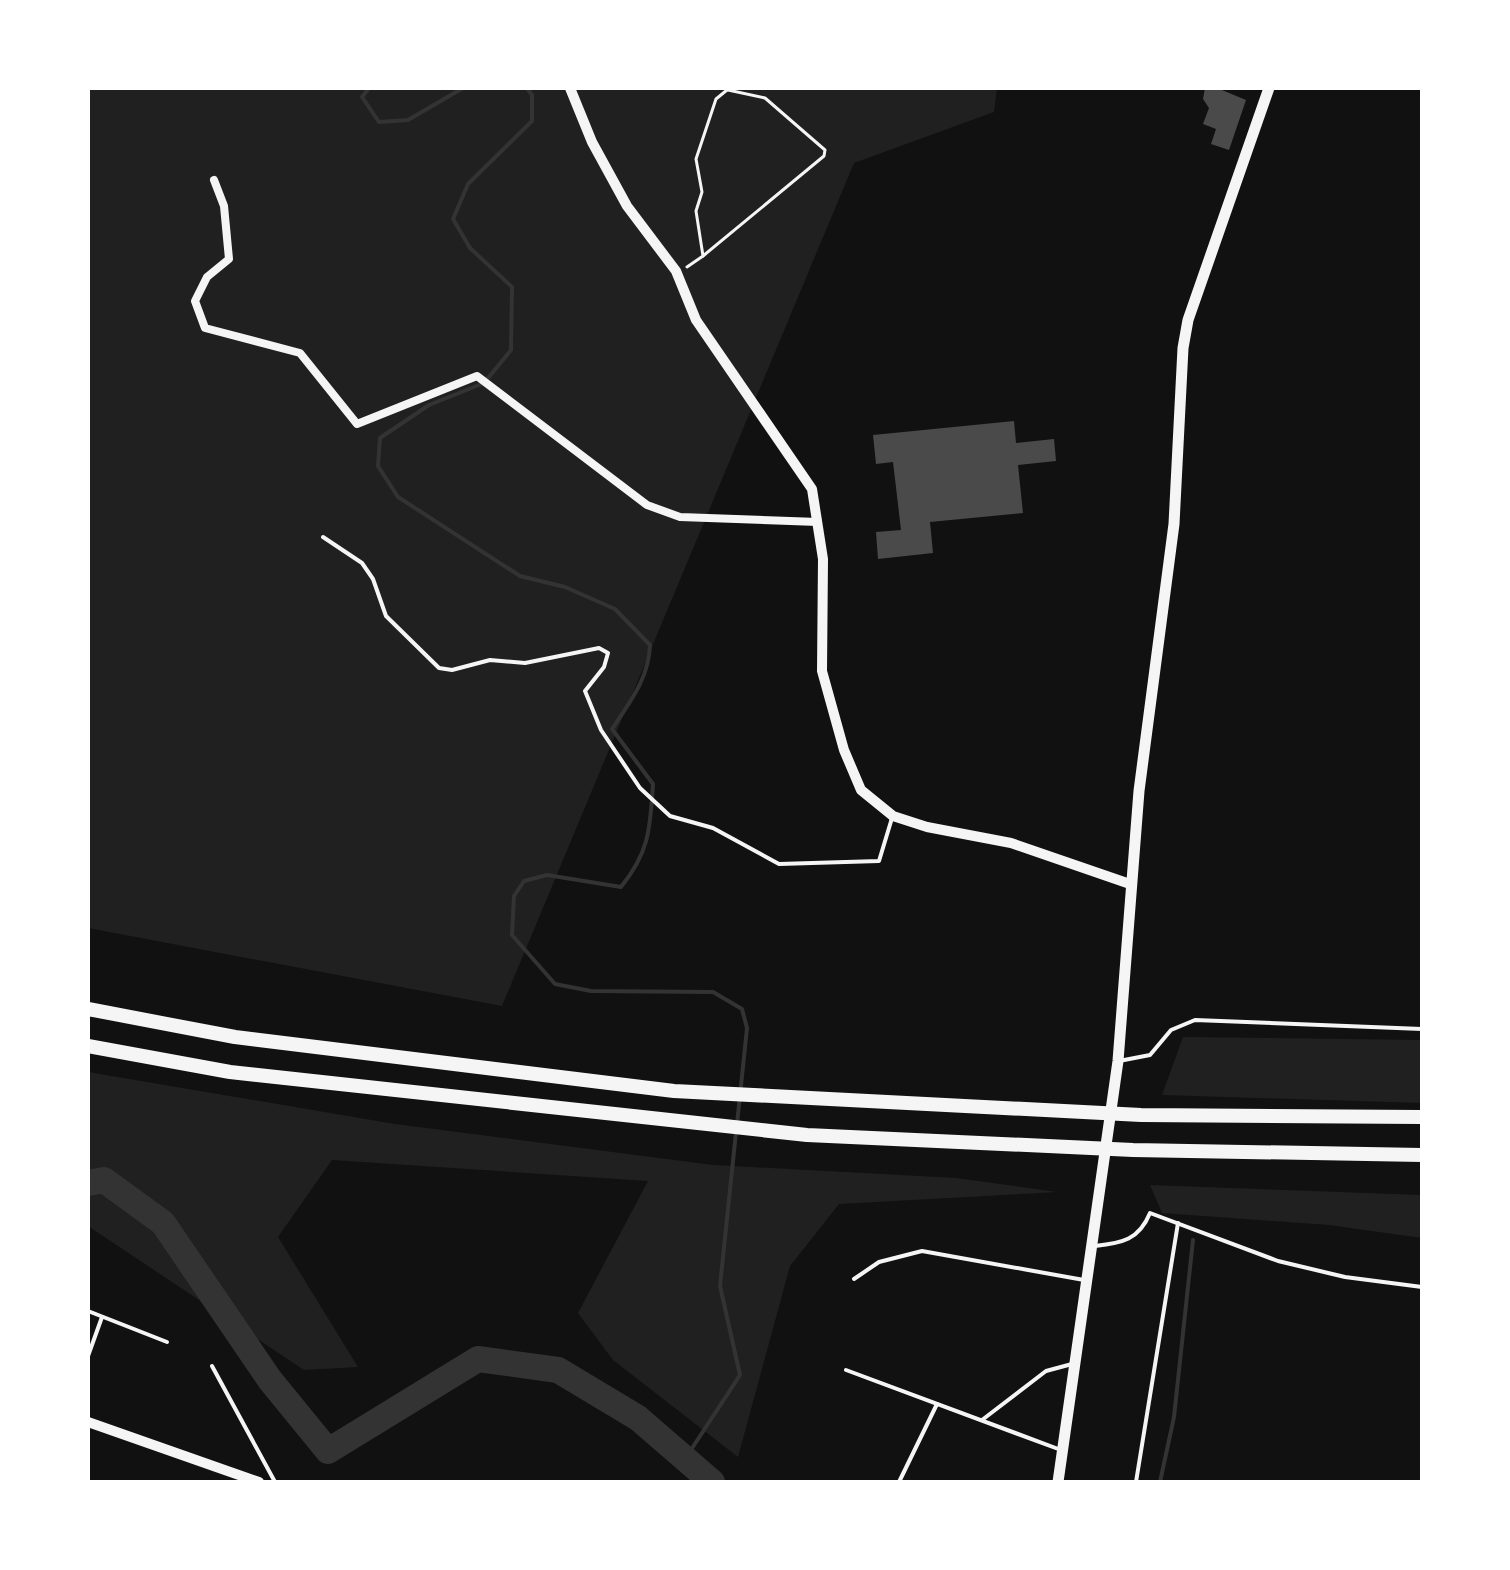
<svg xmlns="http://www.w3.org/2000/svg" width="1510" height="1570" font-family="Helvetica,sans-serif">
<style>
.green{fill:#202020}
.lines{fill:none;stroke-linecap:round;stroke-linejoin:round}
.stream{stroke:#333;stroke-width:4}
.river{stroke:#333;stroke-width:26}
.building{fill:#4a4a4a}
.path{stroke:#f5f5f5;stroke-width:3}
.service{stroke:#f5f5f5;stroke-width:4}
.minor{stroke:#f5f5f5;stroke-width:8}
.tertiary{stroke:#f5f5f5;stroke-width:10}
.secondary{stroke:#f5f5f5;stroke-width:11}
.motorway{stroke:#f5f5f5;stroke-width:14}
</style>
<rect width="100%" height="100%" fill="#111"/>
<g class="green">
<path d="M 88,88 L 997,88 L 994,112 L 854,163 L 502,1006 L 88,928 Z"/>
<path d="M 1183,1037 L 1422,1040 L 1422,1103 L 1162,1095 Z"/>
<path d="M 88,1072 L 395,1124 L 713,1165 L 956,1178 L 1057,1192 L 839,1204 L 790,1266 L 738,1457 L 613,1360 L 578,1313 L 648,1181 L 332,1160 L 278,1237 L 358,1367 L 304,1370 L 88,1226 Z"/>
<path d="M 1150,1185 L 1422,1195 L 1422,1238 L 1329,1225 L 1162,1213 Z"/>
</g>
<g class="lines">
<g class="stream">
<path d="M 369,88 L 362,97 L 379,122 L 408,120 L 463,88"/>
<path d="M 527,88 L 532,95 L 532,121 L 468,184 L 453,219 L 470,248 L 512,287 L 511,350 L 484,383 L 429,405 L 380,438 L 378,466 L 398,497 L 520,576 L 565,587 L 615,609 L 650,645 C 649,678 630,702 612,729 L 653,784 C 650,828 650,851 621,887 L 547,875 L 524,881 L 514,896 L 512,935 L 555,984 L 591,991 L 713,992 L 742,1009 L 747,1028 L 737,1124"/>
<path d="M 685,1459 L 740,1375 L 720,1286 L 736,1132"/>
<path d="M 1160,1482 L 1174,1417 L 1193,1240"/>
</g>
<path class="river" d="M 88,1183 L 104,1180 L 163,1223 L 270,1380 L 328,1451 L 478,1359 L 558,1370 L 638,1418 L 712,1482"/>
</g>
<g class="building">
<path d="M 1205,88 L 1217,88 L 1246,100 L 1229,150 L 1211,144 L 1216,129 L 1203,124 L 1209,108 L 1203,99 Z"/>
<path d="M 1014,421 L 1016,443 L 1054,439 L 1056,461 L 1018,465 L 1023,513 L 930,522 L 933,553 L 878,559 L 876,532 L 901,530 L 893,462 L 876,464 L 873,435 Z"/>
</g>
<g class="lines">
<g class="path">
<path d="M 703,256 L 824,156 L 825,150 L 765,98 L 728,90"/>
<path d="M 687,267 L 703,256 L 696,211 L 702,192 L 696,159 L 716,99 L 727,90"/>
</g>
<g class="service">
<path d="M 323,537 L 362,563 L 373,579 L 386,616 L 439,668 L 452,670 L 490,660 L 525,663 L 599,648 L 608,653 L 604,667 L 585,691 L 601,730 L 640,788 L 670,816 L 713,828 L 779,864 L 879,861 L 892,818"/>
<path d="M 1119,1061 L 1150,1055 L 1171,1030 L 1195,1020 L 1422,1029"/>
<path d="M 1095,1246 C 1122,1243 1139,1240 1150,1213 L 1278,1261 L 1345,1277 L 1422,1287"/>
<path d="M 854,1279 L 879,1262 L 922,1251 L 1084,1280"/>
<path d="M 88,1311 L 167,1342"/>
<path d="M 88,1356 L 102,1317"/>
<path d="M 212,1366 L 275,1482"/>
<path d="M 846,1370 L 1061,1450"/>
<path d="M 982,1420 L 1046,1371 L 1072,1364"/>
<path d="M 899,1482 L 937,1404"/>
<path d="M 1136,1482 L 1178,1223"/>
</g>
<path class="minor" d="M 214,180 L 224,206 L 229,259 L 207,277 L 195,301 L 205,328 L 300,353 L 357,424 L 477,376 L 647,505 L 680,517 L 818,522"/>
<g class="tertiary">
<path d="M 570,88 L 592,142 L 627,206 L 676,271 L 696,320 L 812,489 L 823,559 L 822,671 L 844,750 L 861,790 L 893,816 L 927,827 L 1011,843 L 1130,884"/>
<path d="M 88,1422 L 259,1482"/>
</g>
<path class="secondary" d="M 1058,1482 L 1118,1061 L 1139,791 L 1174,524 L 1183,348 L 1188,320 L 1269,88"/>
<g class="motorway">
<path d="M 88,1009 L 235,1037 L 674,1091 L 1141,1115 L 1422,1117"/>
<path d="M 88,1046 L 230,1072 L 807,1135 L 1133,1150 L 1422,1155"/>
</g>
</g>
<rect width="1510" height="1570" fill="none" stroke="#ffffff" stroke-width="180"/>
</svg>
